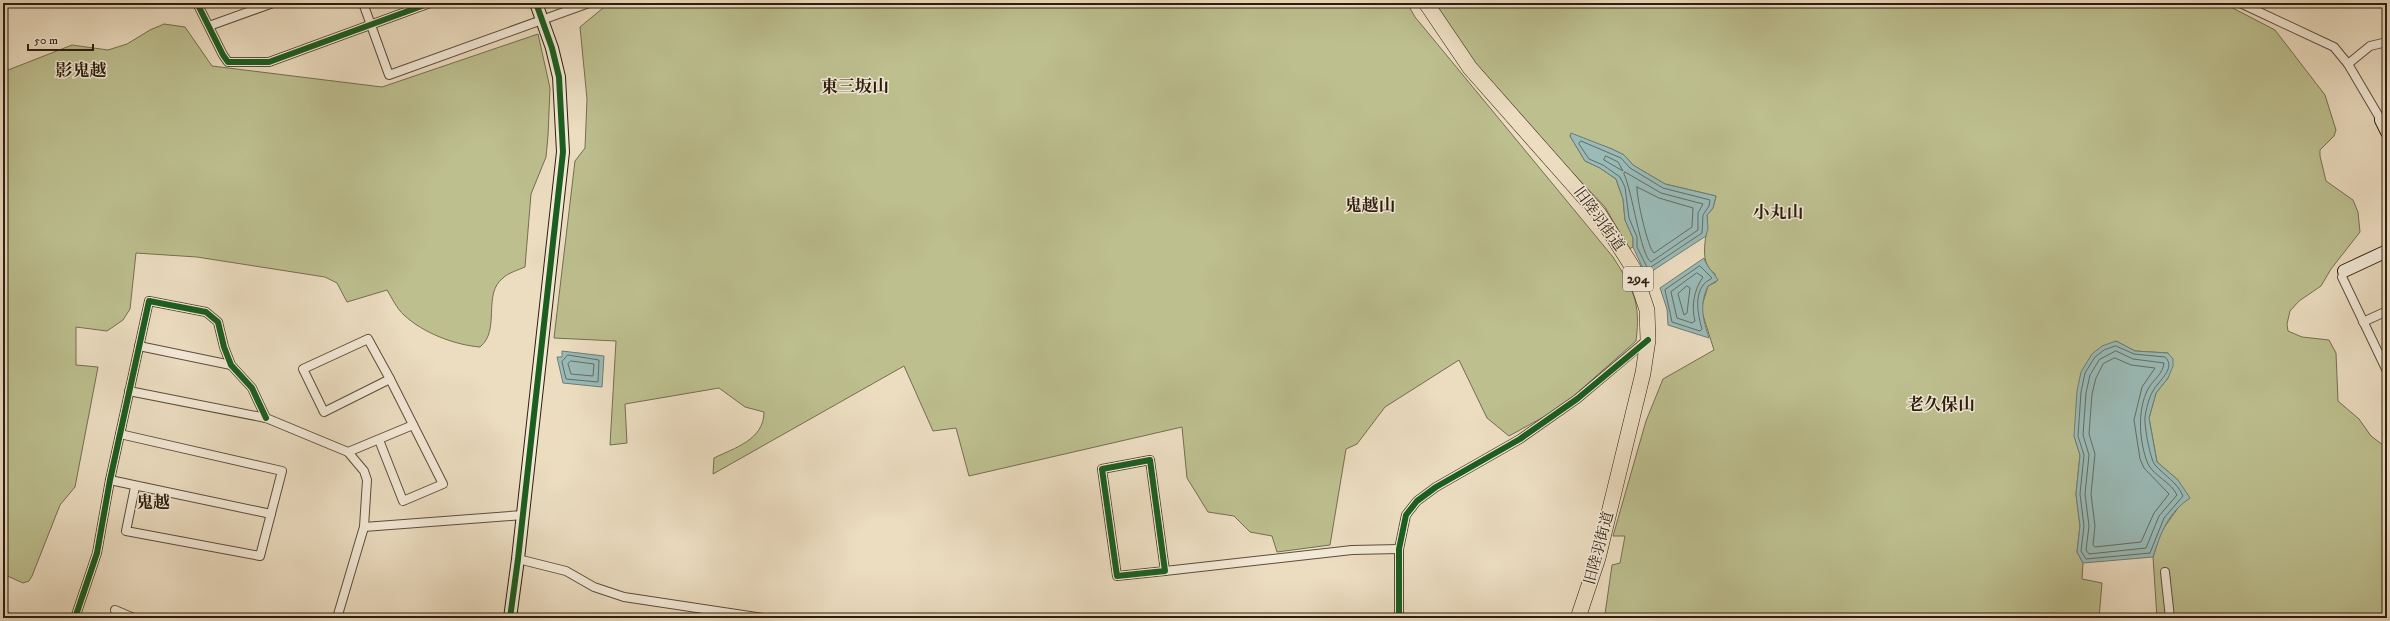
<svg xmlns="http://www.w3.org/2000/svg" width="2390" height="621" font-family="'IM FELL DW Pica','Noto Serif JP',serif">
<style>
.green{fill:#bdbf8f;stroke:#746e4e}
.water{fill:#9abbb8;stroke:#6e7c74}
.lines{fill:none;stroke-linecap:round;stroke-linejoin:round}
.shore{stroke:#636c62;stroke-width:1}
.street-casing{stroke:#5c4d3a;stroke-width:10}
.secondary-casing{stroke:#2c1d0d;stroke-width:14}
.highway-casing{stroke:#2c1d0d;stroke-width:16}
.street{stroke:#f3e9d7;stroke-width:8}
.secondary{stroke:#f3e9d7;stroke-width:12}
.highway{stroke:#ecddc1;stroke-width:15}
.cycleway-casing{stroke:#f3e9d7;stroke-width:8}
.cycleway{stroke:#1b5e20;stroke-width:6}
.labels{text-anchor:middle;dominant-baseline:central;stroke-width:3;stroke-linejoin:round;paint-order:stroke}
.shield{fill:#f3e9d7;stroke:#685a4a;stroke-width:1}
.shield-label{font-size:14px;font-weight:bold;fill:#2c1d0d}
.street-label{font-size:15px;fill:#2c1d0d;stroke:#f3e9d7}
.quarter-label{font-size:17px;font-weight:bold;fill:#2c1d0d;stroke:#f3e9d7}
</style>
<rect width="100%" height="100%" fill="#ecddc1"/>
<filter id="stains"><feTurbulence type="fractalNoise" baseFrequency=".005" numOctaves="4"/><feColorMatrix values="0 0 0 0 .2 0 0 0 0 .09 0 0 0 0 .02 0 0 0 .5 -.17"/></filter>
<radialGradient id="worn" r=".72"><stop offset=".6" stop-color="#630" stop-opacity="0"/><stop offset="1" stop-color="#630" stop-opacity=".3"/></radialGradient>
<g class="green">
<path d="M 609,3 L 1407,3 L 1415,17 L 1613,257 C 1633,289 1641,302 1636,341 L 1560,408 L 1509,436 L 1487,418 L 1459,360 L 1385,407 L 1357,444 L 1346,449 L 1330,545 L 1277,552 L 1272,536 L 1250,532 L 1234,516 L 1208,512 L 1187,478 L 1182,427 L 969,476 L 956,428 L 933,431 L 904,366 L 713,474 L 714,458 C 734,448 764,440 764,412 L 745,407 L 719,388 L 625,404 L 627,443 L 610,445 L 616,341 L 554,338 L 575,161 L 585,148 L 587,99 L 580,27 Z"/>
<path d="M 1434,3 L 2028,3 L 2067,6 L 2069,3 L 2223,3 L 2275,30 L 2325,95 L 2336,130 L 2334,136 L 2320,150 L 2320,156 L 2326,181 L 2353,200 L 2358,212 L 2360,232 L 2331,269 L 2321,286 L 2299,301 L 2290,311 L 2287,324 L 2288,331 L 2302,337 L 2329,340 L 2336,353 L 2338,401 L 2359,419 L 2371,436 L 2387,448 L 2387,618 L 2157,618 L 2153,557 L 2161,532 L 2180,505 L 2178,480 L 2157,462 L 2149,418 L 2156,393 L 2168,378 L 2168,353 L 2135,351 L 2116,341 L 2074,436 L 2080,455 L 2076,494 L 2080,526 L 2077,552 L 2083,563 L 2082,579 L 2102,583 L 2099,618 L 1618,618 L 1605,614 L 1612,565 L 1620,563 L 1625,536 L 1613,536 L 1646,421 L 1663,379 L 1714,350 L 1701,309 L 1708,286 L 1716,282 L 1715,274 C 1696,260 1709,236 1707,215 L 1713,208 L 1716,196 L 1665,184 L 1633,165 L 1624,155 L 1612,149 L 1571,134 L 1570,136 L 1585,161 L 1600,168 L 1616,179 L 1623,199 L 1625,220 L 1633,238 L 1633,247 L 1629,249 L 1605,207 L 1487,83 Z"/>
<path d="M 164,24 L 185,27 L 212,66 L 382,87 L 538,34 L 550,88 L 548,136 L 546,157 L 531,194 L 525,267 C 518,270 508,273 503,278 C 482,294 501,330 480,347 C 455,345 423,333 404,315 C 397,309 392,298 387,290 L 347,302 L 337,283 L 325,277 L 197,257 L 136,253 L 130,309 L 123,320 L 107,331 L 76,327 L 76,365 L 98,367 L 75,487 L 60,505 L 32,576 L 29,581 L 23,583 L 3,574 L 3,72 L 72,45 L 108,50 L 127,44 L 150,30 Z"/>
</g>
<g class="water">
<path d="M 1571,133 L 1612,149 L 1624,155 L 1633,165 L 1665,184 L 1716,196 L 1713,208 L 1707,215 L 1708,228 L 1706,236 L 1646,275 L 1633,247 L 1633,238 L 1625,220 L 1623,199 L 1616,179 L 1600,168 L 1585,161 L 1570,136 Z"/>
<path d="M 1704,258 C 1707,268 1713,271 1718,280 L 1708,286 C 1699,305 1703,319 1709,338 L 1668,325 L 1667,309 L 1660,288 Z"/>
<path d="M 2116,341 L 2135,351 L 2168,353 L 2173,359 L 2173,366 L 2168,378 L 2156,393 L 2149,418 L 2157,462 L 2178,480 L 2190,498 C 2168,513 2161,532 2153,557 L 2083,563 L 2077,552 L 2080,526 L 2076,494 L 2080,455 L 2074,436 L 2077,391 L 2081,372 L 2092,354 L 2102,346 Z"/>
<path d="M 562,351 L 604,356 L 602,387 L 563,383 L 557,357 L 562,357 Z"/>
</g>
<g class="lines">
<g class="shore">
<path d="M 1581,141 L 1621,158 L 1630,168 L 1663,188 L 1710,200 L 1709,206 L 1703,215 L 1702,233 L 1648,269 L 1637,247 L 1637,237 L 1629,218 L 1625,187 L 1620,177 L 1603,165 L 1589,159 L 1579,144 Z"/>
<path d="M 1606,156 L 1618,162 L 1623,171 L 1604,160 Z"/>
<path d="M 1625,172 L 1661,193 L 1703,204 L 1698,213 L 1698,230 L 1651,262 C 1641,257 1632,190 1624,174 Z"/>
<path d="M 1637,187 L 1659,198 L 1693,208 L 1692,227 L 1654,253 C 1648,249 1636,196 1637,187 Z"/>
<path d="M 1700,266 L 1712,278 C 1710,280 1706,281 1704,284 C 1694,296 1698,315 1702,329 L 1700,331 L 1672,322 L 1665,290 Z"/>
<path d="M 1697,273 L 1703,277 C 1694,290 1691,306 1695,321 L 1692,323 L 1677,318 L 1671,292 Z"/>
<path d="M 1687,286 L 1690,288 L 1687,313 L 1684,315 L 1678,294 Z"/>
<path d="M 2116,346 L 2134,354 L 2165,357 C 2177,368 2158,381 2153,391 C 2149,397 2146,410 2145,417 C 2144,425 2150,459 2155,465 C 2165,476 2177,482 2183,496 L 2164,518 L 2150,553 L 2086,559 L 2081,551 L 2084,526 L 2080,494 L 2084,455 L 2078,436 L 2081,392 L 2085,373 L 2095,357 L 2104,350 Z"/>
<path d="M 2116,351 L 2133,359 L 2164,363 C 2163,374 2153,380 2148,389 C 2137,410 2139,442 2148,464 C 2154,476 2171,482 2177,495 L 2159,516 L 2146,548 L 2089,554 L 2086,550 L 2089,526 L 2085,494 L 2089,455 L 2083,435 L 2086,393 L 2090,375 L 2099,360 Z"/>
<path d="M 568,355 L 599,360 L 598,382 L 566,379 L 562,362 Z"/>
<path d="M 2115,358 L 2131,365 L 2155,368 L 2142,387 L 2134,420 L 2140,459 L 2144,468 L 2169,494 L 2154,513 L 2141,542 L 2095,547 L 2093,545 L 2095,526 L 2091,494 L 2095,454 L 2089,434 L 2092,394 L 2096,378 L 2103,364 Z"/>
<path d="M 571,361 L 594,364 L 593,376 L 571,374 L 568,364 Z"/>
</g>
<g class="street-casing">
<g id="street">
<path d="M 197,3 L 223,55 L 228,62 L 269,62 L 430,3"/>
<path d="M 363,3 L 389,75 L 589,3"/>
<path d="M 2240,3 L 2334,47 L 2348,64 L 2381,120 L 2385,121"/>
<path d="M 209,26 L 273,3"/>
<path d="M 2348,64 L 2370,46 L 2387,42"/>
<path d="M 2344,271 L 2342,277 L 2387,371"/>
<path d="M 2363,322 L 2387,311"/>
<path d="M 368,339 L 390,379 L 324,412 L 303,369 Z"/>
<path d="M 139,346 L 231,365"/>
<path d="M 129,391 L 266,418 L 348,452 L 364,471 L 367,480 L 364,527 L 337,618"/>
<path d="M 120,434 L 282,471 L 260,556 L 126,531 L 135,487"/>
<path d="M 379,440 L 403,501 L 443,484 L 390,379"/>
<path d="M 348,452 L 413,425"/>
<path d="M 1150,460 L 1165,571 L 1117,576 L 1102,469 Z"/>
<path d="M 110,480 L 271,514"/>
<path d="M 364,527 L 523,515"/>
<path d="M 518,559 L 566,571 L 594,587 L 624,597 L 763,618"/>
<path d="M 1165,571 L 1352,550 L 1399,549"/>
<path d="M 2165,572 L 2170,618"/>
<path d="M 115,610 L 134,618"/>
<path d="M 3,615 L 9,618"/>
<path d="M 75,618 L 97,553 L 110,480 L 149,301 L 206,312 L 218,322 L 224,347 L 231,365 L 252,388 L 266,418"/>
<path d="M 1399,618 L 1399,549 L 1406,515 L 1417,501 L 1436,487 L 1520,439 L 1577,399 L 1647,340"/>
</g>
</g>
<g class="secondary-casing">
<g id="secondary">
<path d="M 2381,120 L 2387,132"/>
<path d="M 2344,271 L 2387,251"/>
<path d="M 510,618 L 518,559 L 563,152 L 559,77 L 552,48 L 536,3"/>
</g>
</g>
<g class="highway-casing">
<path id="highway" d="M 1426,3 L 1470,68 L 1599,214 L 1633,268 L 1647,310 L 1648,340 L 1643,373 L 1598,558 L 1578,618"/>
</g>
<use href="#street" class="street"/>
<use href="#secondary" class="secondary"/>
<use href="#highway" class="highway"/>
<g class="cycleway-casing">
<g id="cycleway">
<path d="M 197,3 L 223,55 L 228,62 L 269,62 L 430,3"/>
<path d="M 1150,460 L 1165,571 L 1117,576 L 1102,469 Z"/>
<path d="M 75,618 L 97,553 L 110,480 L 149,301 L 206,312 L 218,322 L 224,347 L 231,365 L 252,388 L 266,418"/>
<path d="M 510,618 L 518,559 L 563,152 L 559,77 L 552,48 L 536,3"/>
<path d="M 1399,618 L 1399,549 L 1406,515 L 1417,501 L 1436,487 L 1520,439 L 1577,399 L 1648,340"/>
</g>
</g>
<use href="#cycleway" class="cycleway"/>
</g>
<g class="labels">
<rect class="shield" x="1623" y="267" width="30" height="24" rx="3"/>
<g class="shield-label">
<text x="1638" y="279">294</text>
</g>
<g class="street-label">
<text transform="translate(1599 219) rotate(54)">旧陸羽街道</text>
<text transform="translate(1599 548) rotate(-75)">旧陸羽街道</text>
</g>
<g class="quarter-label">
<text x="81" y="71">影鬼越</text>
<text x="855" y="87">東三坂山</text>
<text x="1370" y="206">鬼越山</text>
<text x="1778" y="213">小丸山</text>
<text x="1941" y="405">老久保山</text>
<text x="153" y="503">鬼越</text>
</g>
</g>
<rect width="2390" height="621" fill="none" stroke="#ecddc1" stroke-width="16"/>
<rect x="4" y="4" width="2382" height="613" fill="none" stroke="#2c1d0d" stroke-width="2"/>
<rect x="8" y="8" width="2374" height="605" fill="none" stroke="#2c1d0d"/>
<path d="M28 44v6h65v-6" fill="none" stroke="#2c1d0d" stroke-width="2"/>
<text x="34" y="44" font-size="12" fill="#2c1d0d" stroke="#f3e9d7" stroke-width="3" paint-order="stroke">50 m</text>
<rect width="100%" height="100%" filter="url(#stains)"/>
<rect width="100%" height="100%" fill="url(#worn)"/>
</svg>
